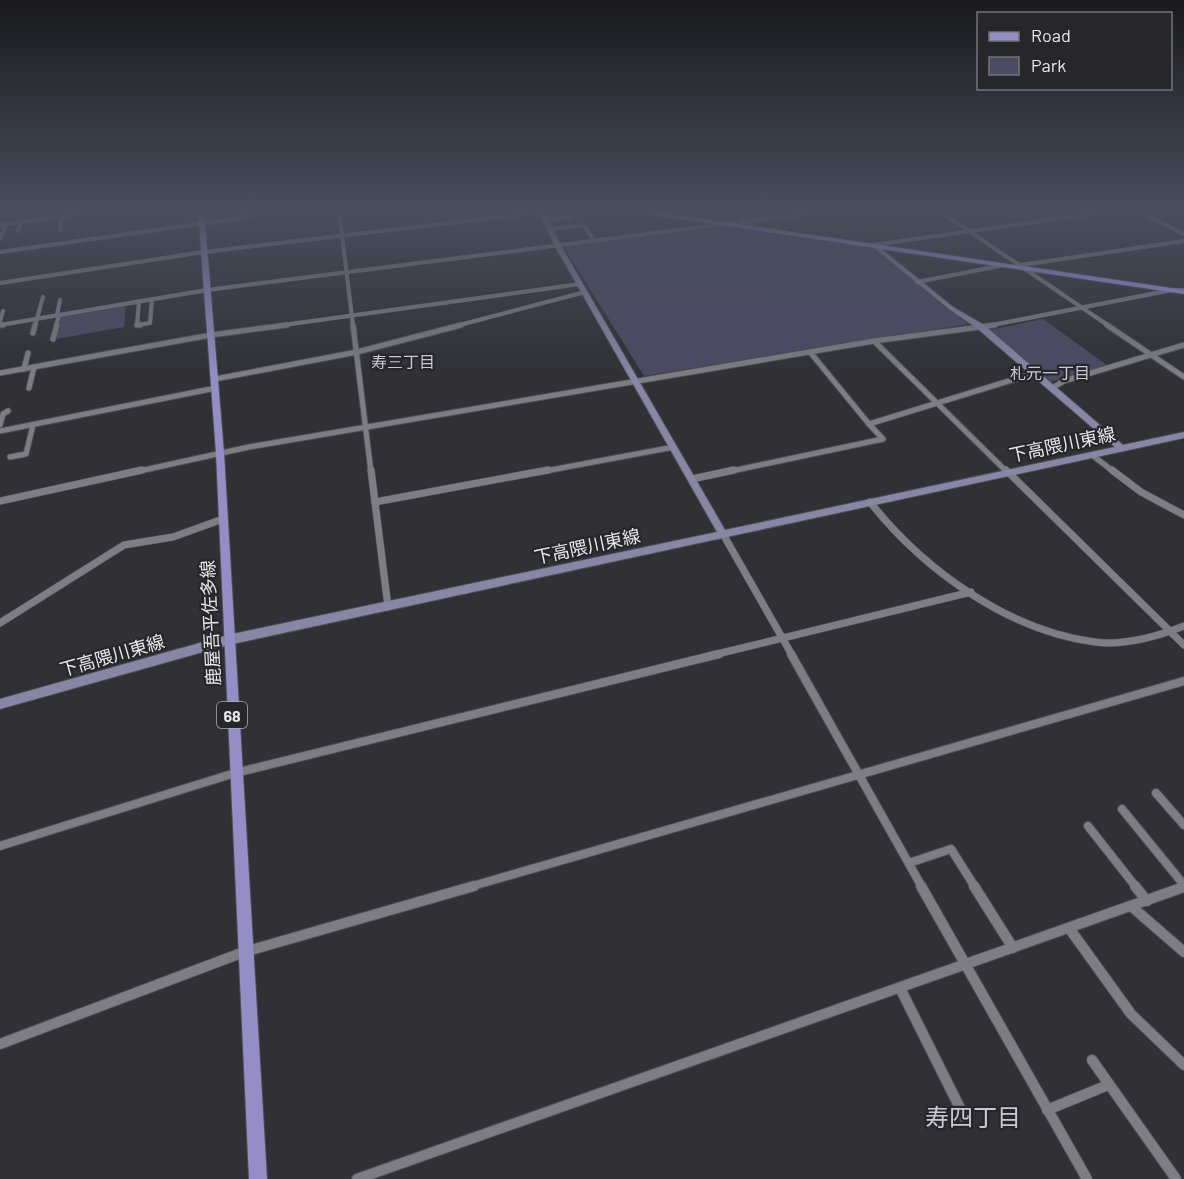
<svg xmlns="http://www.w3.org/2000/svg" width="1184" height="1179" font-family="Barlow,'Noto Sans JP',sans-serif">
<style>
.green{fill:#4c4963}
.lines{fill:none;stroke-linecap:round;stroke-linejoin:round}
.street-far4-casing{stroke:#4e4e52;stroke-width:4.5}
.street-far3-casing{stroke:#4e4e52;stroke-width:7}
.street-far2-casing{stroke:#4e4e52;stroke-width:8}
.street-far1-casing{stroke:#4e4e52;stroke-width:10}
.street-casing{stroke:#4e4e52;stroke-width:12}
.secondary-casing{stroke:#4e4e52;stroke-width:2}
.primary-casing{stroke:#4e4e52;stroke-width:2}
.highway-casing{stroke:#4e4e52;stroke-width:2}
.street-far4{stroke:#7e7d83;stroke-width:4}
.street-far3{stroke:#7e7d83;stroke-width:5}
.street-far2{stroke:#7e7d83;stroke-width:7}
.street-far1{stroke:#7e7d83;stroke-width:8}
.street{stroke:#7e7d83;stroke-width:10}
.secondary{fill:#8985a4;fill-rule:evenodd}
.primary{fill:#958dc6;fill-rule:evenodd}
.highway{fill:#a497f2;fill-rule:evenodd}
.labels{text-anchor:middle;dominant-baseline:central;stroke-width:4.5;stroke-linejoin:round;paint-order:stroke}
.far-neighbourhood-label{font-size:16px;fill:#c8c8ce;stroke:#26262b}
.shield{fill:#26262b;stroke:#aeaeb1;stroke-width:1.5}
.shield-label{font-size:16px;font-weight:bold;fill:#e8e8eb}
.street-label{font-size:18px;fill:#e8e8eb;stroke:#26262b}
.near-neighbourhood-label{font-size:24px;fill:#c8c8ce;stroke:#26262b}
</style>
<rect width="100%" height="100%" fill="#303035"/>
<g class="green">
<path d="M 726,226 L 872,246 L 968,324 L 644,376 L 564,247 Z"/>
<path d="M 126,305 L 124,327 L 56,339 L 61,316 Z"/>
<path d="M 1043,319 L 1107,365 L 1051,382 L 990,330 Z"/>
</g>
<g class="lines">
<g class="street-far4-casing">
<g id="street-far4">
<path d="M 339,210 L 353,326"/>
<path d="M 378,210 L 379,214"/>
<path d="M 737,210 L 750,223"/>
<path d="M 938,210 L 1109,326"/>
<path d="M 1138,210 L 1184,234"/>
<path d="M 242,214 L 278,210"/>
<path d="M 545,220 L 570,217"/>
<path d="M 0,225 L 105,210"/>
<path d="M 549,229 L 584,225 L 594,241"/>
<path d="M 60,230 L 62,216"/>
<path d="M 18,231 L 21,222"/>
<path d="M 0,239 L 6,224"/>
<path d="M 874,245 L 1116,210"/>
<path d="M 0,252 L 248,217"/>
<path d="M 1021,265 L 1184,241"/>
<path d="M 917,282 L 1004,265"/>
<path d="M 0,283 L 204,252 L 559,210"/>
<path d="M 139,301 L 137,325 L 150,323 L 152,299"/>
<path d="M 57,315 L 60,300"/>
<path d="M 0,321 L 3,311"/>
<path d="M 0,325 L 207,290 L 835,210"/>
<path d="M 35,326 L 43,297"/>
<path d="M 56,326 L 59,315"/>
<path d="M 276,326 L 580,284"/>
<path d="M 456,326 L 585,292"/>
<path d="M 987,326 L 1172,290 L 1184,290"/>
</g>
</g>
<g class="street-far3-casing">
<g id="street-far3">
<path d="M 0,325 L 3,325"/>
<path d="M 137,325 L 140,325"/>
<path d="M 353,325 L 371,472"/>
<path d="M 1107,325 L 1184,377"/>
<path d="M 33,333 L 35,325"/>
<path d="M 53,339 L 57,325"/>
<path d="M 874,341 L 1007,472"/>
<path d="M 810,352 L 869,424"/>
<path d="M 24,369 L 28,353"/>
<path d="M 0,373 L 211,335 L 287,325"/>
<path d="M 215,379 L 357,352 L 461,325"/>
<path d="M 29,388 L 34,367"/>
<path d="M 1052,388 L 1064,381 L 1184,345"/>
<path d="M 0,425 L 3,414 L 8,411"/>
<path d="M 0,431 L 216,388"/>
<path d="M 1092,455 L 1114,472"/>
<path d="M 10,457 L 26,454 L 33,425"/>
<path d="M 135,472 L 249,447 L 874,341 L 995,325"/>
<path d="M 540,472 L 674,447"/>
<path d="M 727,472 L 883,439 L 869,424 L 1035,373"/>
</g>
</g>
<g class="street-far2-casing">
<g id="street-far2">
<path d="M 371,470 L 388,607"/>
<path d="M 1006,470 L 1184,645"/>
<path d="M 1112,470 L 1141,492 L 1184,515"/>
<path d="M 692,479 L 734,470"/>
<path d="M 0,501 L 142,470"/>
<path d="M 375,502 L 548,470"/>
<path d="M 870,502 C 923,569 1008,631 1095,642 C 1125,646 1156,637 1184,626"/>
<path d="M 723,534 L 792,655"/>
<path d="M 0,623 L 124,545 L 173,537 L 223,519"/>
<path d="M 713,655 L 971,592"/>
</g>
</g>
<g class="street-far1-casing">
<g id="street-far1">
<path d="M 791,654 L 922,887"/>
<path d="M 1156,793 L 1184,825"/>
<path d="M 1122,809 L 1184,885"/>
<path d="M 1088,826 L 1136,887"/>
<path d="M 0,846 L 235,773 L 719,654"/>
<path d="M 909,863 L 951,849 L 975,887"/>
<path d="M 469,887 L 1184,681"/>
</g>
</g>
<g class="street-casing">
<g id="street">
<path d="M 921,886 L 1087,1179"/>
<path d="M 974,886 L 1013,948"/>
<path d="M 1135,886 L 1147,901"/>
<path d="M 1131,906 L 1184,952"/>
<path d="M 1069,928 L 1131,1014 L 1184,1065"/>
<path d="M 900,988 L 966,1120"/>
<path d="M 0,1044 L 244,952 L 474,886"/>
<path d="M 1092,1060 L 1176,1179"/>
<path d="M 1047,1110 L 1108,1085"/>
<path d="M 357,1179 L 1184,887"/>
</g>
</g>
<g class="secondary-casing">
<path id="secondary" d="M 538,210 L 544,210 L 561,246 L 725,530 L 1115,447 L 978,329 L 949,309 L 872,246 L 872,244 L 874,243 L 953,307 L 984,325 L 1123,445 L 1184,432 L 1184,438 L 228,645 L 0,709 L 0,699 L 228,635 L 717,532 L 555,246 Z"/>
</g>
<g class="primary-casing">
<path id="primary" d="M 198,210 L 204,210 L 224,453 L 267,1179 L 249,1179 L 216,453 Z"/>
</g>
<g class="highway-casing">
<path id="highway" d="M 629,210 L 644,210 L 1184,290 L 1184,294 L 632,212 Z"/>
</g>
<use href="#street-far4" class="street-far4"/>
<use href="#street-far3" class="street-far3"/>
<use href="#street-far2" class="street-far2"/>
<use href="#street-far1" class="street-far1"/>
<use href="#street" class="street"/>
<use href="#secondary" class="secondary"/>
<use href="#primary" class="primary"/>
<use href="#highway" class="highway"/>
</g>
<linearGradient id="sky" x2="0" y2="1"><stop stop-color="#1a1a1d"/><stop offset="0.56" stop-color="#484e5c"/><stop offset="1" stop-color="#484e5c" stop-opacity="0"/></linearGradient>
<rect width="1184" height="375" fill="url(#sky)"/>
<g class="labels">
<g class="far-neighbourhood-label">
<text x="403" y="361">寿三丁目</text>
<text x="1050" y="372">札元一丁目</text>
</g>
<rect class="shield" x="217" y="702" width="30" height="26" rx="4.5"/>
<g class="shield-label">
<text x="232" y="715">68</text>
</g>
<g class="street-label">
<text transform="translate(1062 444) rotate(-12)">下高隈川東線</text>
<text transform="translate(587 546) rotate(-12)">下高隈川東線</text>
<text transform="translate(210 623) rotate(-93)">鹿屋吾平佐多線</text>
<text transform="translate(112 655) rotate(-16)">下高隈川東線</text>
</g>
<g class="near-neighbourhood-label">
<text x="973" y="1116">寿四丁目</text>
</g>
</g>
<rect x="977" y="12" width="195" height="78" fill="#26262b" stroke="#747478" stroke-width="1.5"/>
<rect x="989" y="32" width="30" height="9" fill="#958dc6" stroke="#747478" stroke-width="1.5"/>
<text x="1031" y="42" font-size="18" fill="#e8e8eb">Road</text>
<rect x="989" y="57" width="30" height="18" fill="#4c4963" stroke="#747478" stroke-width="1.5"/>
<text x="1031" y="72" font-size="18" fill="#e8e8eb">Park</text>
</svg>
